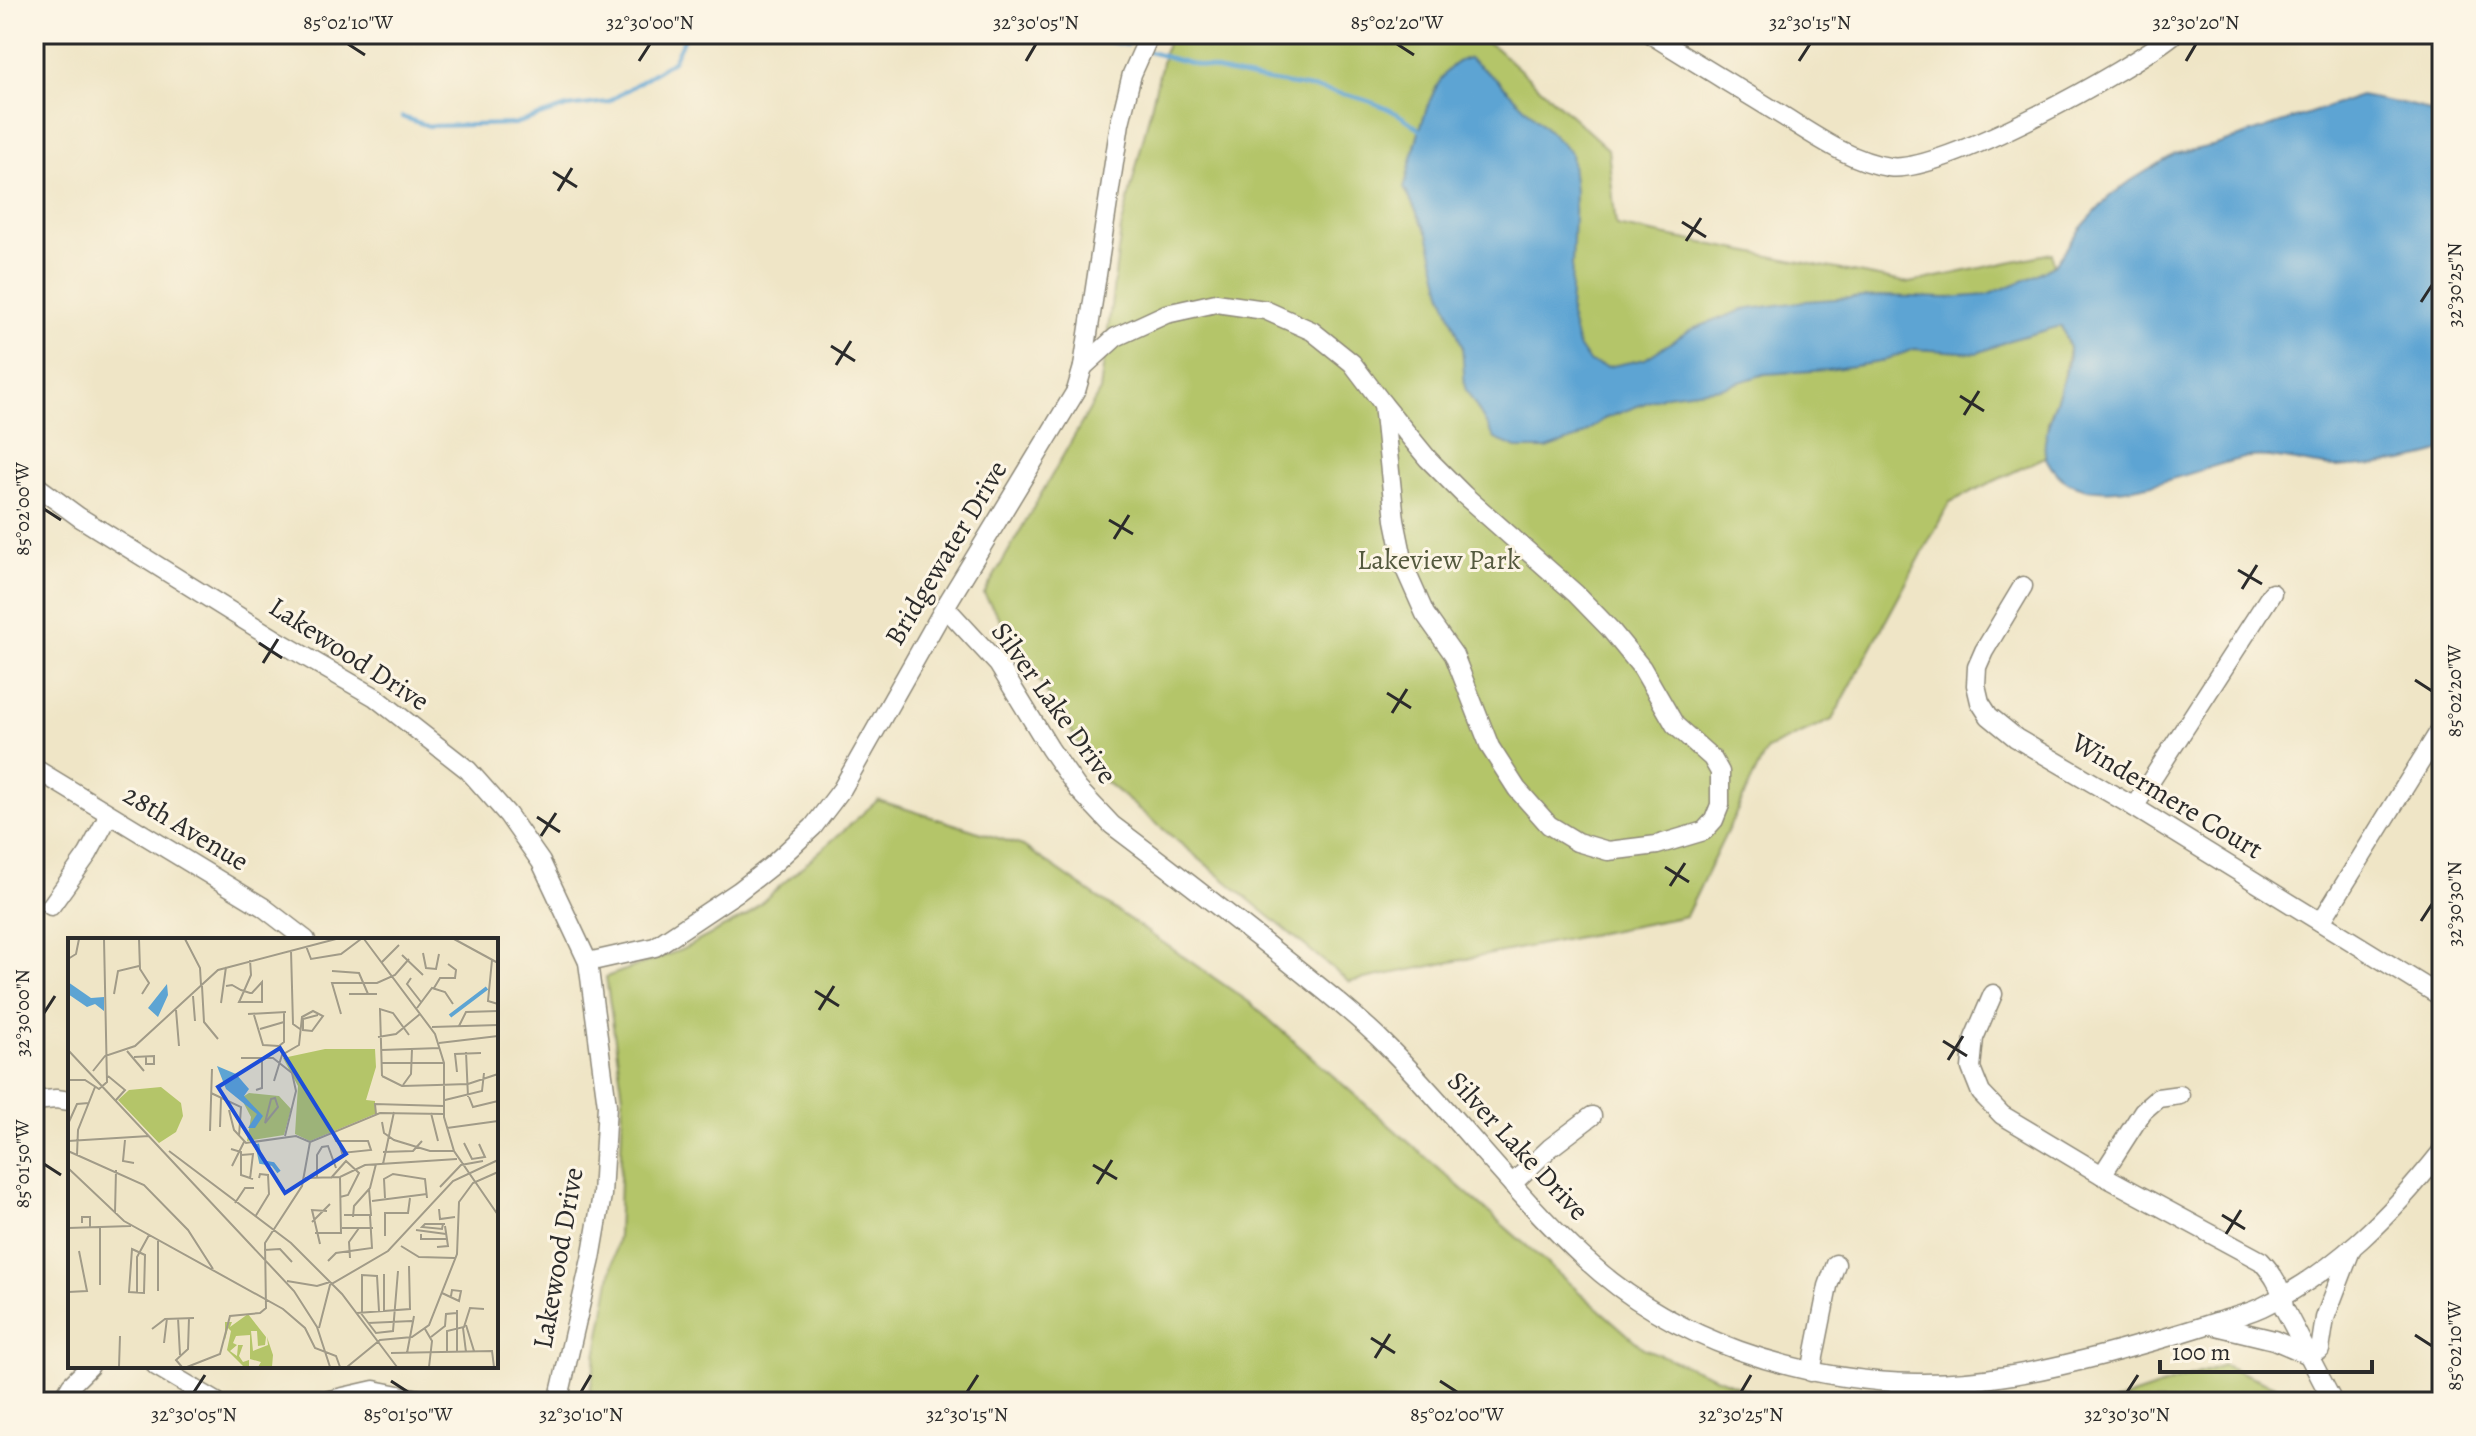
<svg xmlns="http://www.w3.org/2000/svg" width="2476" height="1436" font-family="Alegreya,serif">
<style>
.green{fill:#b4c569;stroke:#70784a;stroke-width:2}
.water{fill:#5da4d3;stroke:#44687f;stroke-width:2}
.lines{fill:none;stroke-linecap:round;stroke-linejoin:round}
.stream{stroke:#5da4d3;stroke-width:4}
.minor-casing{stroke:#8d8878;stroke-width:21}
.minor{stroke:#fff;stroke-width:18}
.ticks{fill:none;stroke:#2b2b2b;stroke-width:3}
.labels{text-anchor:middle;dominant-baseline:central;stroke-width:6;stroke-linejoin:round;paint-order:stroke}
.street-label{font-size:28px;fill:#2b2b2b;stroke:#fcf5e5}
.park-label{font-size:28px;fill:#54593e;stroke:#fcf5e5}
.inset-river{fill:none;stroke:#5da4d3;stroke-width:4}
.inset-road{fill:none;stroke:#a19b88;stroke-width:2}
.view{fill:#1d4ed8;fill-opacity:0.15;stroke:#1d4ed8;stroke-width:4}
.inset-edge{fill:none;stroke:#2b2b2b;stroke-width:4}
.neatline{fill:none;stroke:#2b2b2b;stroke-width:3}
.ticks-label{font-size:20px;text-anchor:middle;fill:#2b2b2b}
</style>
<rect width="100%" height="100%" fill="#fcf5e5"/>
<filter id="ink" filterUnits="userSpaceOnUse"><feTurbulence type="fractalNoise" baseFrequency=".0125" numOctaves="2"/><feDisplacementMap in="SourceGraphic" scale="16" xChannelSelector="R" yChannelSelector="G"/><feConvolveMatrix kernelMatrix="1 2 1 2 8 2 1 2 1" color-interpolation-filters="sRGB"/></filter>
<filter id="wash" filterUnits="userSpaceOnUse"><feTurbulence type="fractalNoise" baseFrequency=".006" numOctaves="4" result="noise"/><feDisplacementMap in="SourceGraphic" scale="32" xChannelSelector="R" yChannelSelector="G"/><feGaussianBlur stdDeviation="1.8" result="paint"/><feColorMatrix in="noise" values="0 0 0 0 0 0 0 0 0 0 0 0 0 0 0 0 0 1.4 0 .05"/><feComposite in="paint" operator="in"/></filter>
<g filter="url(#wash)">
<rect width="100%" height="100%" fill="#efe5c6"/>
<g class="green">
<path d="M 1169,34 L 1474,34 L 1496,48 L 1608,149 L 1616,226 L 1909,283 L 2052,253 L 2062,326 L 2069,349 L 2060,392 L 2048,421 L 2045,457 L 1950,502 L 1832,720 L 1767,749 L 1686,916 L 1349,982 L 1101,778 L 984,594 L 1100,391 L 1121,229 Z"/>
<path d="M 878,800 L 1023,846 L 1249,1002 L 1643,1348 L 1777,1402 L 588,1402 L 618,1235 L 623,1096 L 606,977 L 681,950 L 746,916 Z"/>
<path d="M 2223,1365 L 2277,1387 L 2285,1402 L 2114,1402 Z"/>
</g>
<path class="water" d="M 1469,58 L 1497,80 L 1571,153 L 1575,192 L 1570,316 L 1578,346 L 1589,362 L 1607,367 L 1645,359 L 1690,330 L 1743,310 L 1806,301 L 1880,296 L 1947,298 L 1987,295 L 2030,278 L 2055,264 L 2081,228 L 2109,197 L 2132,180 L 2175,154 L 2216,145 L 2360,96 L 2419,107 L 2442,117 L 2442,451 C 2415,461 2364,468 2335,467 C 2310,466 2274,454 2250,457 C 2200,464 2081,527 2047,460 C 2035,436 2071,378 2069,349 C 2069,342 2064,333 2061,326 L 2010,340 L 1978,353 L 1914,349 L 1880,362 L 1828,370 L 1765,374 L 1721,388 L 1666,395 L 1604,419 L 1578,438 L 1547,449 L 1519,449 L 1495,439 L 1465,388 L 1462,346 L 1443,295 L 1428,234 L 1404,188 C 1414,155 1429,63 1469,58 Z"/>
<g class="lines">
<g class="stream">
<path d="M 1069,34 L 1127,45"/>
<path d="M 1149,52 C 1185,62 1221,72 1258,79 C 1312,90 1378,91 1421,131"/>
<path d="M 402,117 L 429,126 L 514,124 L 567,107 L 608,102 L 673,61 L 686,34"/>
</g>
</g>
</g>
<g filter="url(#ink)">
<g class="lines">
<g class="minor-casing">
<g id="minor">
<path d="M 1650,34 C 1691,60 1733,85 1775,111 C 1810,132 1848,161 1889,167 C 1941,175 2131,69 2174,34"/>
<path d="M 1083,367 L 1116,337 L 1166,314 L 1216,303 L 1265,310 L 1312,331 L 1352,363 L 1383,404"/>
<path d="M 1383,404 L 1428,459 L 1464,495 L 1576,594 L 1610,629 L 1642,668 L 1675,725 L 1712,758 L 1720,772 L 1720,805 L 1714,820 L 1704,831 L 1657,845 L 1608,851 L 1577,842 L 1549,825 L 1517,789 L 1490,747 L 1454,655 L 1425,614 L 1405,569 L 1395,520 Z"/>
<path d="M 34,484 L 79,517 L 275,639 L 375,697 L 468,770 L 508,815 L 541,862 L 588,962 L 607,1105 L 602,1195 L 591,1259 L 558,1402"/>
<path d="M 2023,586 L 1984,651 L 1977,667 L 1976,685 L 1980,702 L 1989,716 L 2016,738 L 2134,807 L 2442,997"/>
<path d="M 945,607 L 998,664 L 1050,749 L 1078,789 L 1112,825 C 1172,870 1231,916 1290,963 C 1322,989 1353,1012 1382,1041 C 1453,1111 1512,1192 1585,1259 C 1672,1340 1799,1381 1917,1383 C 1981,1384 2046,1370 2107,1354 C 2144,1344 2180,1334 2216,1322 C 2231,1318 2247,1314 2262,1307 C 2336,1272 2392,1214 2442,1151"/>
<path d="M 34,768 L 263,907 L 306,940"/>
<path d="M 2134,807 L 2272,593"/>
<path d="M 51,906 L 88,854 L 109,815"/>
<path d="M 2321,922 L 2442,727"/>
<path d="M 588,962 L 655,947 L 739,891 L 771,866 L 813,827 L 842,789 L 945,607 L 1076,391 L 1083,367 L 1120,123 L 1132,74 L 1150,34"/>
<path d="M 1993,994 L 1974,1038 L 1971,1068 L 1981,1093 L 2002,1115 L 2102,1175 L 2261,1261 C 2274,1275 2282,1288 2284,1308 L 2333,1402"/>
<path d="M 34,1101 L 56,1099 L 70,1101"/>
<path d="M 2102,1175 L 2143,1111 L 2158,1098 L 2180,1095"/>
<path d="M 1512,1184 L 1550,1148 L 1592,1116"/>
<path d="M 2212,1325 L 2274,1340 L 2309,1355"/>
<path d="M 2320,1350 L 2325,1318 L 2351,1250"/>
<path d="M 156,1366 L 217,1402"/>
<path d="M 1811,1372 L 1828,1286 L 1836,1264"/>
<path d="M 61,1402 L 71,1385 L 90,1366"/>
<path d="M 321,1402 L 374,1390 L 434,1402"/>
</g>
</g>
<use href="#minor" class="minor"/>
</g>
</g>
<path class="ticks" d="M 348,44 L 365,55M 1397,44 L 1414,55M 639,61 L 650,44M 1026,61 L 1036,44M 1799,61 L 1810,44M 2186,61 L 2196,44M 553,172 L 577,187M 558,191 L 572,168M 1682,222 L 1706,237M 1686,241 L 1701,218M 2421,302 L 2432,285M 831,346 L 855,361M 836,365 L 851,341M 1960,396 L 1984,411M 1964,415 L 1979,391M 44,509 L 61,520M 1109,520 L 1133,534M 1114,539 L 1129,515M 2238,570 L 2262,584M 2242,589 L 2257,565M 259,643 L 282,658M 263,663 L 278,639M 2415,680 L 2432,691M 1387,693 L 1411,708M 1392,713 L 1407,689M 537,817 L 560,832M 541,836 L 556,813M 1665,867 L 1689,882M 1670,886 L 1685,863M 2421,921 L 2432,904M 815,991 L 839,1006M 819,1010 L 834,986M 44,1013 L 55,996M 1943,1041 L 1967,1056M 1948,1060 L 1963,1036M 44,1164 L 61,1175M 1093,1165 L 1117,1179M 1097,1184 L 1112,1160M 2222,1215 L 2245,1229M 2226,1234 L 2241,1210M 2415,1335 L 2432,1346M 1371,1338 L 1395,1353M 1375,1358 L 1390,1334M 391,1381 L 408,1392M 1440,1381 L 1457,1392M 194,1392 L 205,1375M 581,1392 L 591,1375M 967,1392 L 978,1375M 1741,1392 L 1751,1375M 2127,1392 L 2138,1375"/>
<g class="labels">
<g class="street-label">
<text transform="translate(946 553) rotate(-59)">Bridgewater Drive</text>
<text transform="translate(349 654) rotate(33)">Lakewood Drive</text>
<text transform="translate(1054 703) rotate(54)">Silver Lake Drive</text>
<text transform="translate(2167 796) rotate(31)">Windermere Court</text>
<text transform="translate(186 828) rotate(31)">28th Avenue</text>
<text transform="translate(1518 1146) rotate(47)">Silver Lake Drive</text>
<text transform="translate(558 1258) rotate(-80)">Lakewood Drive</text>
</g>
<g class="park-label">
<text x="1439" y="560">Lakeview Park</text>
</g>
</g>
<g transform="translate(68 938)">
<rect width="430" height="430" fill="#efe5c6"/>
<path d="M 257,111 L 307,111 L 308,129 L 298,162 L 307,163 L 307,176 L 242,203 L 227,196 L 230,148 L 215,120 ZM 93,149 L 113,165 L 115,178 L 108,194 L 91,205 L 50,162 L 61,152 ZM 181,155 L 211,158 L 223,171 L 216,197 L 179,203 L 183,179 L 173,160 ZM 180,376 L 198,399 L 197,407 L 190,408 L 189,393 L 183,393 L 185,413 L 200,407 L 199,399 L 205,417 L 204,429 L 190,429 L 193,424 L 182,421 L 182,397 L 168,398 L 165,405 L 169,407 L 162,413 L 169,418 L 170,407 L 175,407 L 171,418 L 175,424 L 181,422 L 181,429 L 176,429 L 159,412 L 163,393 L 160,390 L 157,402 L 157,384 L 164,384 L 162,389 Z" fill="#b4c569"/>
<path d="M 0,44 L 23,60 L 36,59 L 36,73 L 27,66 L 19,69 L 0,56 ZM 99,46 L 100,57 L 90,79 L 80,70 ZM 149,128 L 168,136 L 181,151 L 176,158 L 195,178 L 187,190 L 180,190 L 189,176 L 158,151 Z" fill="#5da4d3"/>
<path class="inset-river" d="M 382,78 L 419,50M 189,206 L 193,224 L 205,226 L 211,234"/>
<path class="inset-road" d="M 71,1 L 72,31 L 81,45 L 74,56M 117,1 L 132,30 L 133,47M 296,1 L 367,96 L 376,125 L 376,179 L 386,213 L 430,277M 386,1 L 430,25M 238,8 L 243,21 L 273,16 L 293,1M 223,12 L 225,86 L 232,91M 355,15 L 358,30 L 368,31 L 371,16M 334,17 L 355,37M 0,21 L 8,16 L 11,1M 424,22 L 420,63 L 430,66M 314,24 L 331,7M 264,33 L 291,35 L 300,56M 343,40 L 339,46 L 353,64M 134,48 L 136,84 L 150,101M 158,48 L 164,47 L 173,52 L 182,55 L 184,55 L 194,44 L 194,64 L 171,64 L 172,62 L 176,53 L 183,37 L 182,22M 366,50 L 372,40 L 387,40 L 388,32 L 380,26M 46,56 L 50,33 L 71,28M 281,56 L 309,56M 125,58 L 127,83M 153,65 L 158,29M 349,70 L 364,50 L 377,54 L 385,66M 108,72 L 111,108M 180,76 L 218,74M 273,76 L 264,45 L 309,45 L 327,37 L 341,21M 186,77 L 195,107 L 211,108 L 216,104 L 216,74M 391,88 L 398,74 L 430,73M 364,89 L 430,87M 192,91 L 216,84M 310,99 L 328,96 L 352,76M 371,105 L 430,98M 0,112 L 226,353 L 249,389 L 262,429M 313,112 L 372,110M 59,113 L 76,133M 398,114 L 400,159M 66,119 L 86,118 L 86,126 L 78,126 L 78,118M 173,120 L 205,120 L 224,135 L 228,153 L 217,198M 313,125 L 375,125M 25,133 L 37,118 L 67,108 L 150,32 L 268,1M 389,134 L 387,116 L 413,115M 40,138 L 57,152 L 48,162M 314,138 L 334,148 L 369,147 L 400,146 L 430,136M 314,138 L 312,71 L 325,75 L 341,97M 0,142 L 17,142 L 31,151 L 39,144 L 36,1M 206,143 L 214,117 L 231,107 L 234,79 L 245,73 L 255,78 L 244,93 L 235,92 L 235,81 L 250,77M 335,147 L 343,136 L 344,111M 188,152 L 194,150 L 194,119M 143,155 L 173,169 L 171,198M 401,159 L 405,169 L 430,163M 207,160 L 210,169 L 197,185 L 203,161 ZM 377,162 L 414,153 L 416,135M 161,172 L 166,192 L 178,205 L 228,198 L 242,204M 363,175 L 370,203M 308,176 L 307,166 L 376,168M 314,184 L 316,195 L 326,202 L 362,213 L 386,213M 0,186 L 9,166 L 21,165M 152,189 L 153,160M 379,190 L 430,183M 142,193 L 144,131M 264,193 L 268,203 L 300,203 L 303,212 L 274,215 L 271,204M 57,202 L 55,223 L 66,225M 0,203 L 81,198M 396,205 L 404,221 L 417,219 L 411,206M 163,211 L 173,214 L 173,237 L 185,241M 0,213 L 76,247 L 120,292 L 145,331M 101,213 L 223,305 L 274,356 L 329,429M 315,214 L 345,213 L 354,203M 9,217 L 10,192 L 27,149M 173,217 L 185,216 L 182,241M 315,226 L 326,174M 164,228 L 176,204M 0,230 L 56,283 L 215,371 L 237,390 L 247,410 L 268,418 L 272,429M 237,240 L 272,239 L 297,227 L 389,221M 249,240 L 249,217 L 254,209 L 260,208 L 268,230M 263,240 L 278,223 L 291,235 L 280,257 L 272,259M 372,249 L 393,227 L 415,223M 317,260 L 316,241 L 325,236 L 357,241 L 359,260M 304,263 L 359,256M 167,265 L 177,250 L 186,250M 371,271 L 372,281 L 387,279M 47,275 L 48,232M 276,277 L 303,277 L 301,251M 187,279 L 201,256 L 200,237 L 192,236 L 191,240M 285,279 L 286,268 L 302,250 L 308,226M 244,284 L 262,266M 14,285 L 14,279 L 22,279 L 22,290M 375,286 L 374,291 L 354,289 L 357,286 L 377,286M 0,290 L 63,288M 32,290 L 32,347M 274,290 L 305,290M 348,292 L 378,296M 247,295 L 273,295 L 272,239M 353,296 L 353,301 L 379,301M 317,298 L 317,275 L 340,275 L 342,260M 252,306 L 244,272 L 259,273M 333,308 L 351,319 L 387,320M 369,309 L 380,308 L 377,288M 64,311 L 77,317 L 76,355 L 61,354 ZM 196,312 L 212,311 L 224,324M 282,320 L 281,304 L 291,290M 260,323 L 268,315 L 304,310 L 302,278M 0,328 L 1,354M 219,343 L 249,348 L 262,344M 90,353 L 90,303M 0,354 L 19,353 L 11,313M 69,355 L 69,319 L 81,297M 374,355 L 391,363 L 393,353 L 384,352 L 383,358M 389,372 L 389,414M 316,373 L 316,336M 292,374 L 308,395 L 325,393 L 330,333M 294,374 L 294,337 L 309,338 L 311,373M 289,375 L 342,371 L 341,328M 110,380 L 112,417M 300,385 L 344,383M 398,387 L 406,413M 251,390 L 262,347 L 320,313 L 385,243 L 430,222M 395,390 L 398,414M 84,391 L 97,381 L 126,380M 357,391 L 364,403 L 361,429M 363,399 L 377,388 L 378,376 L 389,375M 96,405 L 99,380M 379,414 L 379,393 L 396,389 L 402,370 L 416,371M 323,415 L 424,413 L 426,429M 339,415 L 346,378M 51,429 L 52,398M 114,429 L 108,422 L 120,411 L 121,380M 119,429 L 152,416 L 162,378 L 192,375 L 198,370 L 197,305 L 234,248 L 242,204 L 312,175 L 376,176M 279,429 L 312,402 L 344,399 L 361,387 L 389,316 L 391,264 L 405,245 L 430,234"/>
<path class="view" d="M 212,110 L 278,216 L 217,255 L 150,149 Z"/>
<rect width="430" height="430" class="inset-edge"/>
</g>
<rect width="2476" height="1436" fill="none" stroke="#fcf5e5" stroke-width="88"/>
<path d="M2160 1360v12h212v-12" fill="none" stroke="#2b2b2b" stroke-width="4"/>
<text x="2172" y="1360" font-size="24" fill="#2b2b2b" stroke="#fcf5e5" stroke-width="6" paint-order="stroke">100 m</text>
<rect x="44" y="44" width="2388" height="1348" class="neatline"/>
<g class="ticks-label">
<text x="348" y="29">85°02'10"W</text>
<text x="650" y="29">32°30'00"N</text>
<text x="1036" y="29">32°30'05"N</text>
<text x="1397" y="29">85°02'20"W</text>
<text x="1810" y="29">32°30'15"N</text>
<text x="2196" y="29">32°30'20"N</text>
<text transform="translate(2454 285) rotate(-90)" y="7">32°30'25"N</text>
<text transform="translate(22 509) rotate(-90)" y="7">85°02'00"W</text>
<text transform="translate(2454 691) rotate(-90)" y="7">85°02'20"W</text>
<text transform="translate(2454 904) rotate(-90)" y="7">32°30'30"N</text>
<text transform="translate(22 1013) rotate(-90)" y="7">32°30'00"N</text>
<text transform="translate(22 1164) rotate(-90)" y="7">85°01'50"W</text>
<text transform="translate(2454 1346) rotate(-90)" y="7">85°02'10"W</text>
<text x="194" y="1421">32°30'05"N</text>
<text x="408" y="1421">85°01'50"W</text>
<text x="581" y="1421">32°30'10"N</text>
<text x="967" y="1421">32°30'15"N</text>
<text x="1457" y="1421">85°02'00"W</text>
<text x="1741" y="1421">32°30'25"N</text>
<text x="2127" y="1421">32°30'30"N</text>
</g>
</svg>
